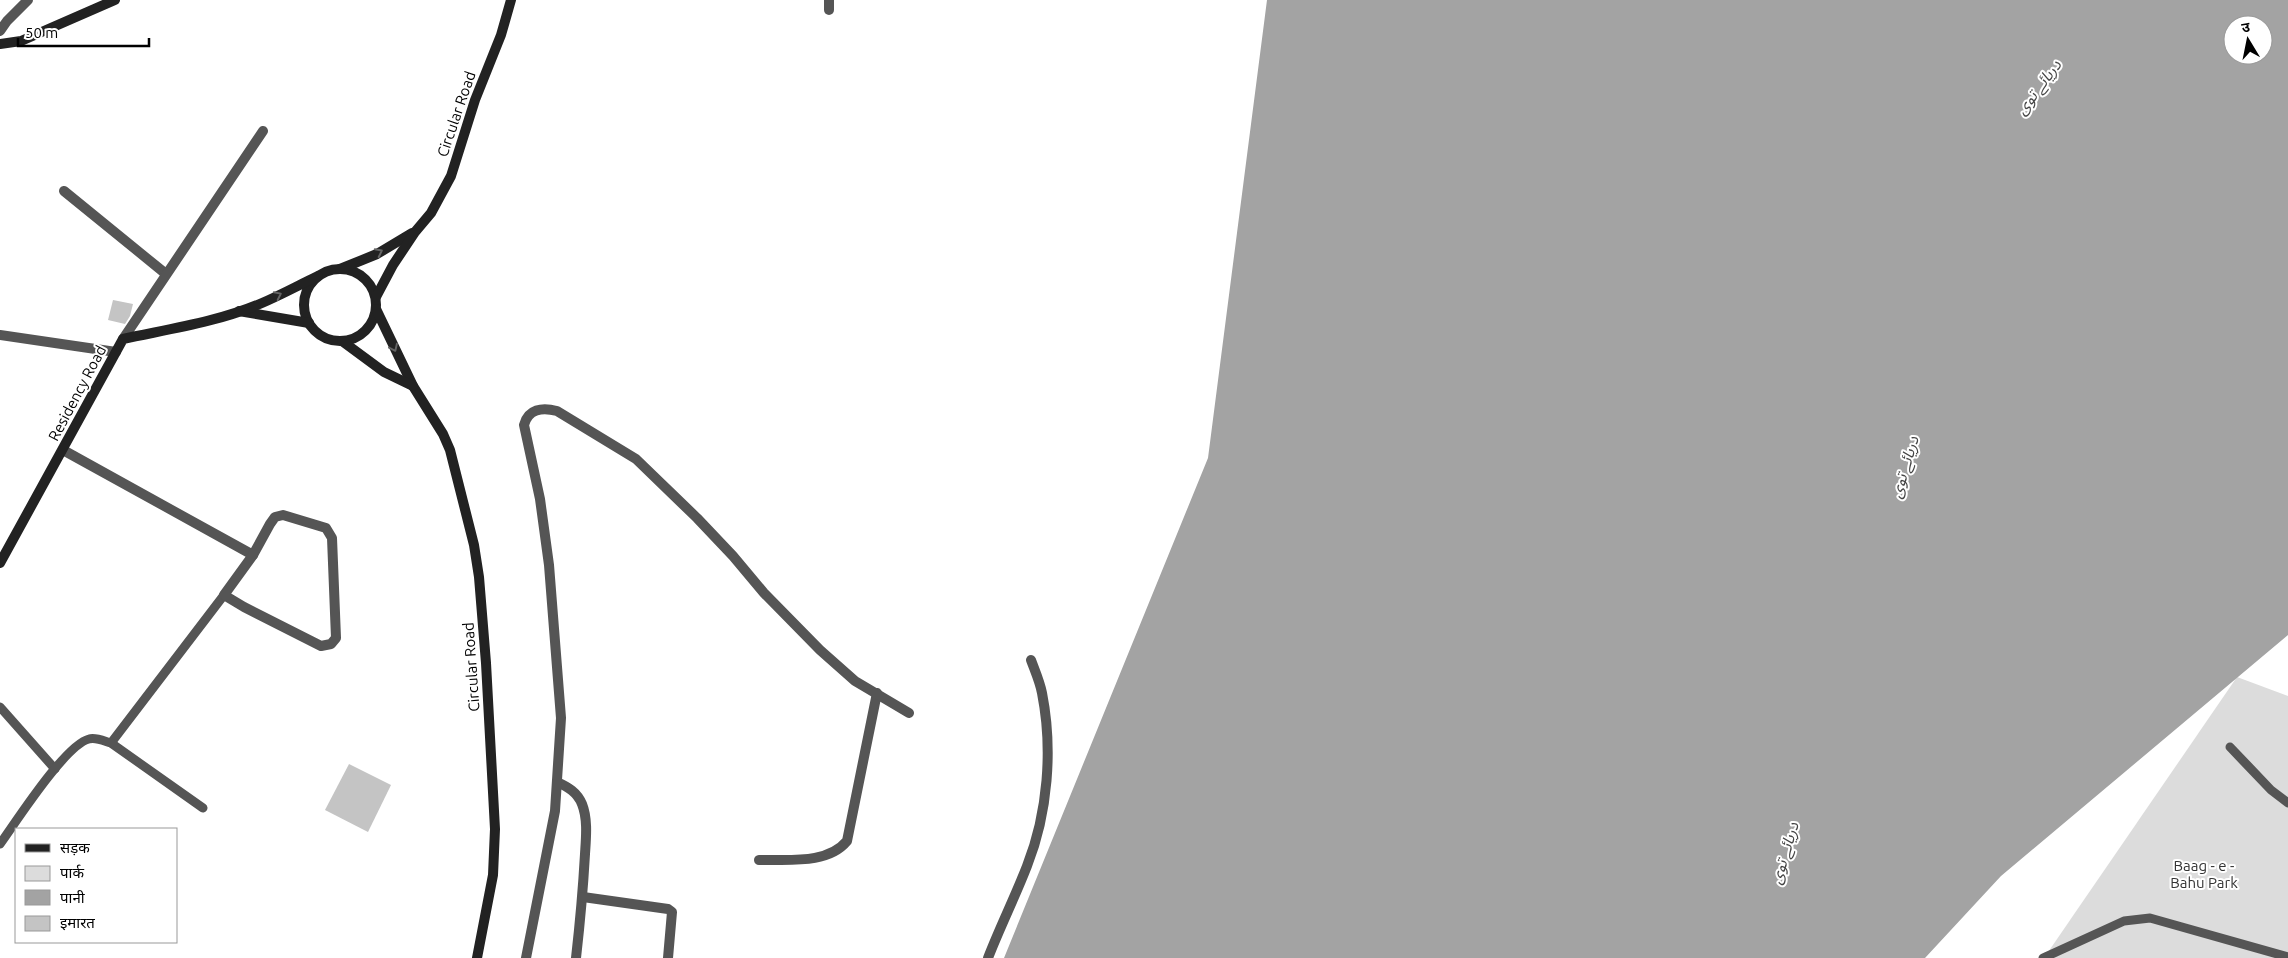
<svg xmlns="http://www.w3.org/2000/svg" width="2288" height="958" font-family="Ubuntu,'Noto Sans Arabic','Noto Sans Devanagari',sans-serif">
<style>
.green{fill:#dcdcdc}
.water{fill:#a3a3a3;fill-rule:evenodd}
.building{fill:#c4c4c4}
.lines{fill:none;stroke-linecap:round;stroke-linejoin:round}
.service{stroke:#555;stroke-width:9}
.minor{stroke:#555;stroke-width:10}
.secondary{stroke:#222;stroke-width:10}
.oneway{stroke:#646464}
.labels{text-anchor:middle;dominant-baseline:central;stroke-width:4;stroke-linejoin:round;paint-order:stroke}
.street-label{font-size:15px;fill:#000;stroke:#fff}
.park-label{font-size:15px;fill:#333;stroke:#fff}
.water-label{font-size:16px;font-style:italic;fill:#444;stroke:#fff}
</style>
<rect width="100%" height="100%" fill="#fff"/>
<path class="green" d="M 2237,677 L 2288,696 L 2288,958 L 2044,958 Z"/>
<path class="water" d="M 1267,0 L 2288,0 L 2288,635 L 2001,876 L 1925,958 L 1004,958 L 1208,458 ZM 2233,25 L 2263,25 L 2263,55 L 2233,55 Z"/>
<g class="building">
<path d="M 113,300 L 133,304 L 130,316 L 125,324 L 108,320 Z"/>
<path d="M 349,764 L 391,785 L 368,832 L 325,810 Z"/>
</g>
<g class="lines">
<g class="service">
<path d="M 0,707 L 55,769"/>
<path d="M 111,743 L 224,595"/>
<path d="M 2230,747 L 2271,790 L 2288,803"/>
<path d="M 0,844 C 16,822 65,745 89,739 C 96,737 104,741 111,743 L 203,808"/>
<path d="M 2043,958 L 2124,921 L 2150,918 L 2288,957"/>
</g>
<g class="minor">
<path d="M 829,10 L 829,0"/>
<path d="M 0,31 L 7,21 L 28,0"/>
<path d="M 64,191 L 166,274"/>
<path d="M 0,335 L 116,352"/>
<path d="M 123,339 L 263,131"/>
<path d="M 63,450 L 253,555"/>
<path d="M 283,515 L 326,528 L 332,538 L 336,638 L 331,644 L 321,646 L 244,607 L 224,595 L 253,555 L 270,524 L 275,517 Z"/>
<path d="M 557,782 C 568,787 577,792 582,804 C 588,819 586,838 585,854 C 583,889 580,923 576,958"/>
<path d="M 759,860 C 787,859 827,865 847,841 L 877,693"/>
<path d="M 583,897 L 668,909 L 672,912 L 668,958"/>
<path d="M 526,958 L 555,811 L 561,718 L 549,565 L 540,499 L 524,425 C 528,409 542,407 557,411 L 636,459 L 697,518 L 733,556 L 764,593 L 820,650 L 855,681 L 909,713"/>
<path d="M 988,958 C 1000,927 1015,897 1027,866 C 1048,813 1053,749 1042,693 C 1040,682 1035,671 1031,660"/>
</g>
<g class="secondary">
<path d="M 0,44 L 21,41 L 115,0"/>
<circle cx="340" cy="305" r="36"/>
<path d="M 340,269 L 377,254 L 412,233"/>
<path d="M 376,297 L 393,265 L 415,232 L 431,213 L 451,176 L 475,100 L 501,35 L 511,0"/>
<path d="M 376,309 L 413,386 L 443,434 L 450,450 L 474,545 L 479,577 L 486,663 L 495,829 L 493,875 L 477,958"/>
<path d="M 239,311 L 309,323"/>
<path d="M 342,341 L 384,372 L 413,386"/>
<path d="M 0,563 L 123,339 C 169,329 218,322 262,303 C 281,295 299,285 318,276"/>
</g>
</g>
<defs><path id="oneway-chevron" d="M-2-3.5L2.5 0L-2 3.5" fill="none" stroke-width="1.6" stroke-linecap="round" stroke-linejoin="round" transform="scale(1.25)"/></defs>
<g class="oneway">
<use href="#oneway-chevron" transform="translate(379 252) rotate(-27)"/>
<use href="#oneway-chevron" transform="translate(278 295) rotate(-26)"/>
<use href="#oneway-chevron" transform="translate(394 348) rotate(65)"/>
</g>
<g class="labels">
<g class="street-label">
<text transform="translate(456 114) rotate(-71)">Circular Road</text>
<text transform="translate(77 393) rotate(-62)">Residency Road</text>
<text transform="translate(471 667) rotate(-94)">Circular Road</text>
</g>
<g class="park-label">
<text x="2204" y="865">Baag - e -<tspan x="2204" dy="17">Bahu Park</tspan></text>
</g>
<g class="water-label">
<text transform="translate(2038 87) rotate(-53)">دریائے توی</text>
<text transform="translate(1904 467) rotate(-73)">دریائے توی</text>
<text transform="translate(1784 853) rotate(-73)">دریائے توی</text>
</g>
</g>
<rect x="15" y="828" width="162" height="115" fill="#ffffff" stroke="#999999"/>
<rect x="25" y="844" width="25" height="8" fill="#222222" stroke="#999999"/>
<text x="60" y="853" font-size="15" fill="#000000">सड़क</text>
<rect x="25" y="866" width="25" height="15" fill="#dcdcdc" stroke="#999999"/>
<text x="60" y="878" font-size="15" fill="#000000">पार्क</text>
<rect x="25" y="890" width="25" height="15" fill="#a3a3a3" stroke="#999999"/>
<text x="60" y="903" font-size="15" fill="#000000">पानी</text>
<rect x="25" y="916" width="25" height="15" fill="#c4c4c4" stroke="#999999"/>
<text x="60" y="928" font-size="15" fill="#000000">इमारत</text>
<g transform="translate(2248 40) rotate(350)"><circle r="24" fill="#ffffff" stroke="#999999"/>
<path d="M0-4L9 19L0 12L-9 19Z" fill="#000000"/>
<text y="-8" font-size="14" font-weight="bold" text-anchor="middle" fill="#000000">उ</text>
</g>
<path d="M18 38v8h131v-8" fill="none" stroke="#000000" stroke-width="2.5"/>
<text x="25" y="38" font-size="15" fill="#000000" stroke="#ffffff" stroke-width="4" paint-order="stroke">50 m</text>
</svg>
